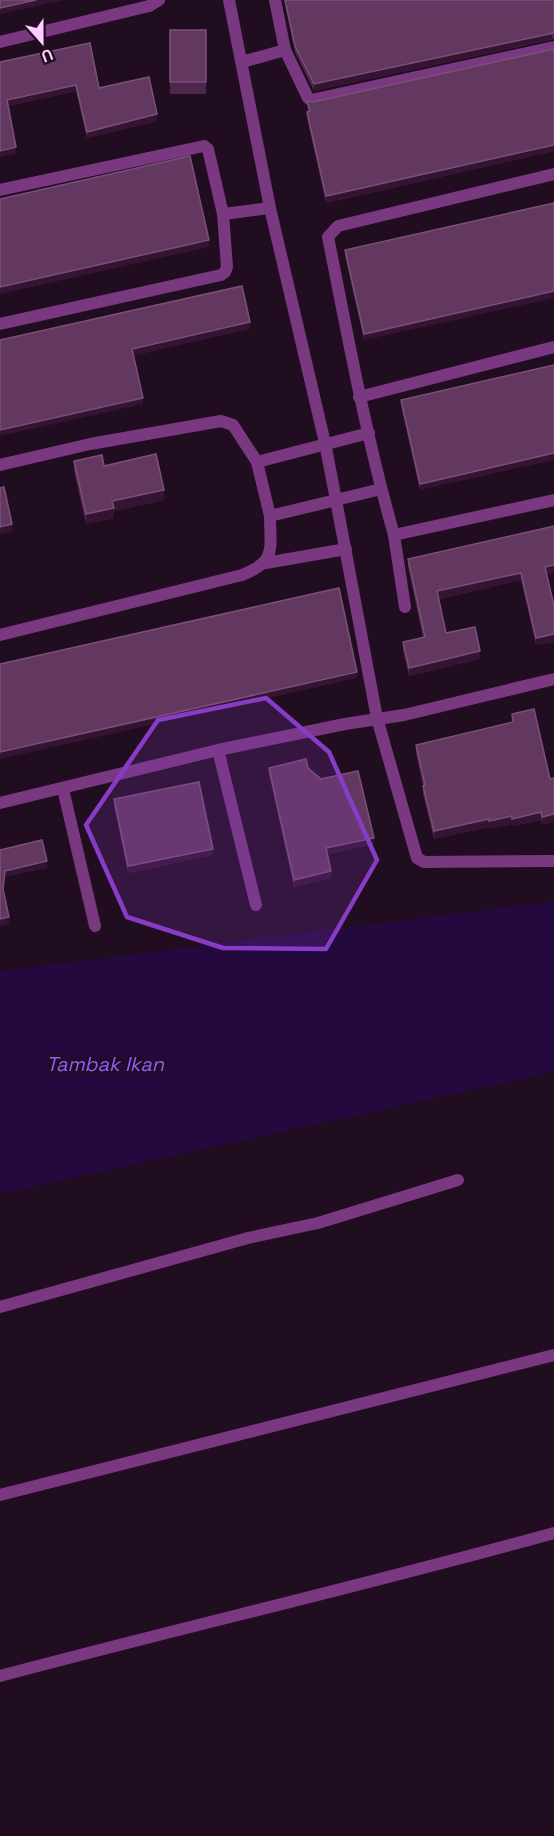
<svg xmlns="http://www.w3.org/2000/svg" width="554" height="1836" font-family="'Space Grotesk',sans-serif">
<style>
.water{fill:#24093e}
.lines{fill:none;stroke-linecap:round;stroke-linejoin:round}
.street{stroke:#7a3880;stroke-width:12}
.wall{fill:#4f264c}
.shaded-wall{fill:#351433}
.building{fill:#623860;stroke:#7b4f79;stroke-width:1.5}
.marked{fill:#883cc5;fill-opacity:0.2;stroke:#883cc5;stroke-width:4.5;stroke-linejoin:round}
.labels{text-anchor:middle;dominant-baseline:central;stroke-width:5;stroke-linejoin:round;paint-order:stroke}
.water-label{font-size:20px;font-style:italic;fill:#925bff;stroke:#210d20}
</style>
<rect width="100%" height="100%" fill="#210d20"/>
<path class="water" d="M 554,901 L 554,1072 L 0,1194 L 0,971 Z"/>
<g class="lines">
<g class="street">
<path d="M 275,0 L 285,50 L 308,98 L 311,100 L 554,47"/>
<path d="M 0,42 L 149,6 L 159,0"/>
<path d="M 242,62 L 285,50"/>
<path d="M 554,174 L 338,226 L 328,237 C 348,337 366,437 394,535 L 554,500"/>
<path d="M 0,190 L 204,146 L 208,149 L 223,214 L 227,267 L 225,272 L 221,275 L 0,324"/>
<path d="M 223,214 L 270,208"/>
<path d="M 359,397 L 554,347"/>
<path d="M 257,462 L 369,433"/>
<path d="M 0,465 L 90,444 L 221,421 L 233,425 L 257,462 L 270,516"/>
<path d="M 381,489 L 336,500 L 377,718 L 417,858 L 424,862 L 554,861"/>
<path d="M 394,535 L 405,607"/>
<path d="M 266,563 L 346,549"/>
<path d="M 0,635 L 242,575 C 277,561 270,550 270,516 L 336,500 L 325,443 L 270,208 L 229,0"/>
<path d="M 218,750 L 256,905"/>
<path d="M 63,789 L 95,926"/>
<path d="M 0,803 L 218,750 L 345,724 L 404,715 L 554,679"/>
<path d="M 0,1307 L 248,1238 L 318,1223 L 458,1180"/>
<path d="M 0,1495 L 554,1355"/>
<path d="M 0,1676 C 184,1627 370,1584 554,1533"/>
</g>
</g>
<g class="wall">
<path d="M 284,0 L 554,0 L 554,39 L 314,91 L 295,52 Z"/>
<rect x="170" y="30" width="36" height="64"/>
<path d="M 90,43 L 99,88 L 149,77 L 157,114 L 157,121 L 87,138 L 76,91 L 8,106 L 16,147 L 16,153 L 0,157 L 0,62 Z"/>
<path d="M 554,49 L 554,151 L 326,203 L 307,118 L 307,112 L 308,112 L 307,101 L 313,102 Z"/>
<path d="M 554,203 L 364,340 L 345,256 L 345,250 Z"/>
<path d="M 554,365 L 420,490 L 401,406 L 401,400 Z"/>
<path d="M 74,461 L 104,466 L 164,500 L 114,511 L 114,518 L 86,524 L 74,471 Z"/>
<path d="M 554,526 L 554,573 L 547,574 L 554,606 L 554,642 L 536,645 L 521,580 L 439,599 L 446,633 L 480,659 L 409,676 L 403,650 L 403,642 L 423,638 L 408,566 L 408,559 Z"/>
<path d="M 512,714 L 550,779 L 542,825 L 541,820 L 512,826 L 512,824 L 489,829 L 489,827 L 434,839 L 423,794 L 423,786 L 416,753 L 416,745 L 512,723 Z"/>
<path d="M 269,768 L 308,768 L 374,844 L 328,854 L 331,878 L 294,887 L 269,774 Z"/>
<path d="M 114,799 L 213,855 L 128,873 L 114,806 Z"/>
</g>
<g class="shaded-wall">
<path d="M 36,0 L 64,0 L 0,14 L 0,8 Z"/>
<path d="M 552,32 L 552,39 L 314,91 L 314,84 Z"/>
<path d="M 76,85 L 76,91 L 7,106 L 7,100 Z"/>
<path d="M 157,114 L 157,121 L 87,138 L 87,132 Z"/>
<path d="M 554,145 L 554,151 L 326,203 L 326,196 Z"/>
<path d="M 16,147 L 16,153 L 0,157 L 0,151 Z"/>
<path d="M 209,240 L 209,247 L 0,294 L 0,287 Z"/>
<path d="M 554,291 L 554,298 L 364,340 L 364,334 Z"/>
<path d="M 250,322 L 250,329 L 132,356 L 132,349 Z"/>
<path d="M 143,398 L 143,404 L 0,436 L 0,430 Z"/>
<path d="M 554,453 L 554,460 L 420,490 L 420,484 Z"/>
<path d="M 164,490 L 164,500 L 114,511 L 114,518 L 86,524 L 86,514 L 112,501 Z"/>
<path d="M 12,524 L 12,531 L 0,534 L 0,527 Z"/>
<path d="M 554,565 L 554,573 L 545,575 L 545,567 Z"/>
<path d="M 521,573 L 521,580 L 437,599 L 437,591 Z"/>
<path d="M 554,634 L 554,642 L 536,645 L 536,638 Z"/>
<path d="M 480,651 L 480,659 L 409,676 L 409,668 Z"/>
<path d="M 357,672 L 357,678 L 0,759 L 0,752 Z"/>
<path d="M 541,812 L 541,820 L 512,826 L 512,819 Z"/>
<path d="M 554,814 L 554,822 L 542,825 L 542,817 Z"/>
<path d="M 512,816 L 512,824 L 489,829 L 489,821 Z"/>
<path d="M 489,819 L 489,827 L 434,839 L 434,831 Z"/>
<path d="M 374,838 L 374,844 L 326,855 L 326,848 Z"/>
<path d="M 213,849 L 213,855 L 128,873 L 128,866 Z"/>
<path d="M 47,861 L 47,868 L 5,877 L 3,896 L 5,871 Z"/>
<path d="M 331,871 L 331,878 L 294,887 L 294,880 Z"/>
<path d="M 9,917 L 9,924 L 0,926 L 0,919 Z"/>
</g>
<g class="building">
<path d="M 0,0 L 36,0 L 0,8 Z"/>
<path d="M 285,0 L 554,0 L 554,33 L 314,84 L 295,46 Z"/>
<rect x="170" y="30" width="36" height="52"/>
<path d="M 90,43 L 99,88 L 149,77 L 157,114 L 87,132 L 76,85 L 7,100 L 16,147 L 0,151 L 0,62 Z"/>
<path d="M 554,49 L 554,145 L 326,196 L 307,112 L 310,111 L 307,101 L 313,102 Z"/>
<path d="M 190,156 L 209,240 L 0,287 L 0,199 Z"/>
<path d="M 554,203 L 554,291 L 364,334 L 345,250 Z"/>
<path d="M 242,286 L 250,322 L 132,349 L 143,398 L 0,430 L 0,340 Z"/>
<path d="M 554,365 L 554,453 L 420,484 L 401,400 Z"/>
<path d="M 156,454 L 164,490 L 112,501 L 114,508 L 86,514 L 74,461 L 102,455 L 104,466 Z"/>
<path d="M 4,487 L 12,524 L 0,527 L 0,488 Z"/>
<path d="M 554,526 L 554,565 L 545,567 L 554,606 L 554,634 L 536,638 L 521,573 L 437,591 L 446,633 L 475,627 L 480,651 L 409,668 L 403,642 L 425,637 L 408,559 Z"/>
<path d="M 339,588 L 357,672 L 0,752 L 0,664 Z"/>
<path d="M 534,709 L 550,779 L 554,778 L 554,814 L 542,817 L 541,812 L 512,819 L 512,816 L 489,821 L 489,819 L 434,831 L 423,786 L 425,785 L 416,745 L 513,722 L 512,714 Z"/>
<path d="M 306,759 L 308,768 L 321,779 L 358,771 L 374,838 L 326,848 L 331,871 L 294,880 L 269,768 Z"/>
<path d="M 199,782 L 213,849 L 128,866 L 114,799 Z"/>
<path d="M 42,840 L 47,861 L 5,871 L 3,889 L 9,917 L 0,919 L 0,850 Z"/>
</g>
<path class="marked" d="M 266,698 L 329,752 L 377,860 L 326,949 L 223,948 L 127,917 L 86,825 L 158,720 Z"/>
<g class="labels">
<g class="water-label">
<text x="105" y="1064">Tambak Ikan</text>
</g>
</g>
<g transform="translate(42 42) rotate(159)" stroke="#210d20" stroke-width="4.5" paint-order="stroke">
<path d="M0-4.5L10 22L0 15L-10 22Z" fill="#ffcdff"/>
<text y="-9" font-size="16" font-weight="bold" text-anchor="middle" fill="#ffcdff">U</text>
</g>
</svg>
